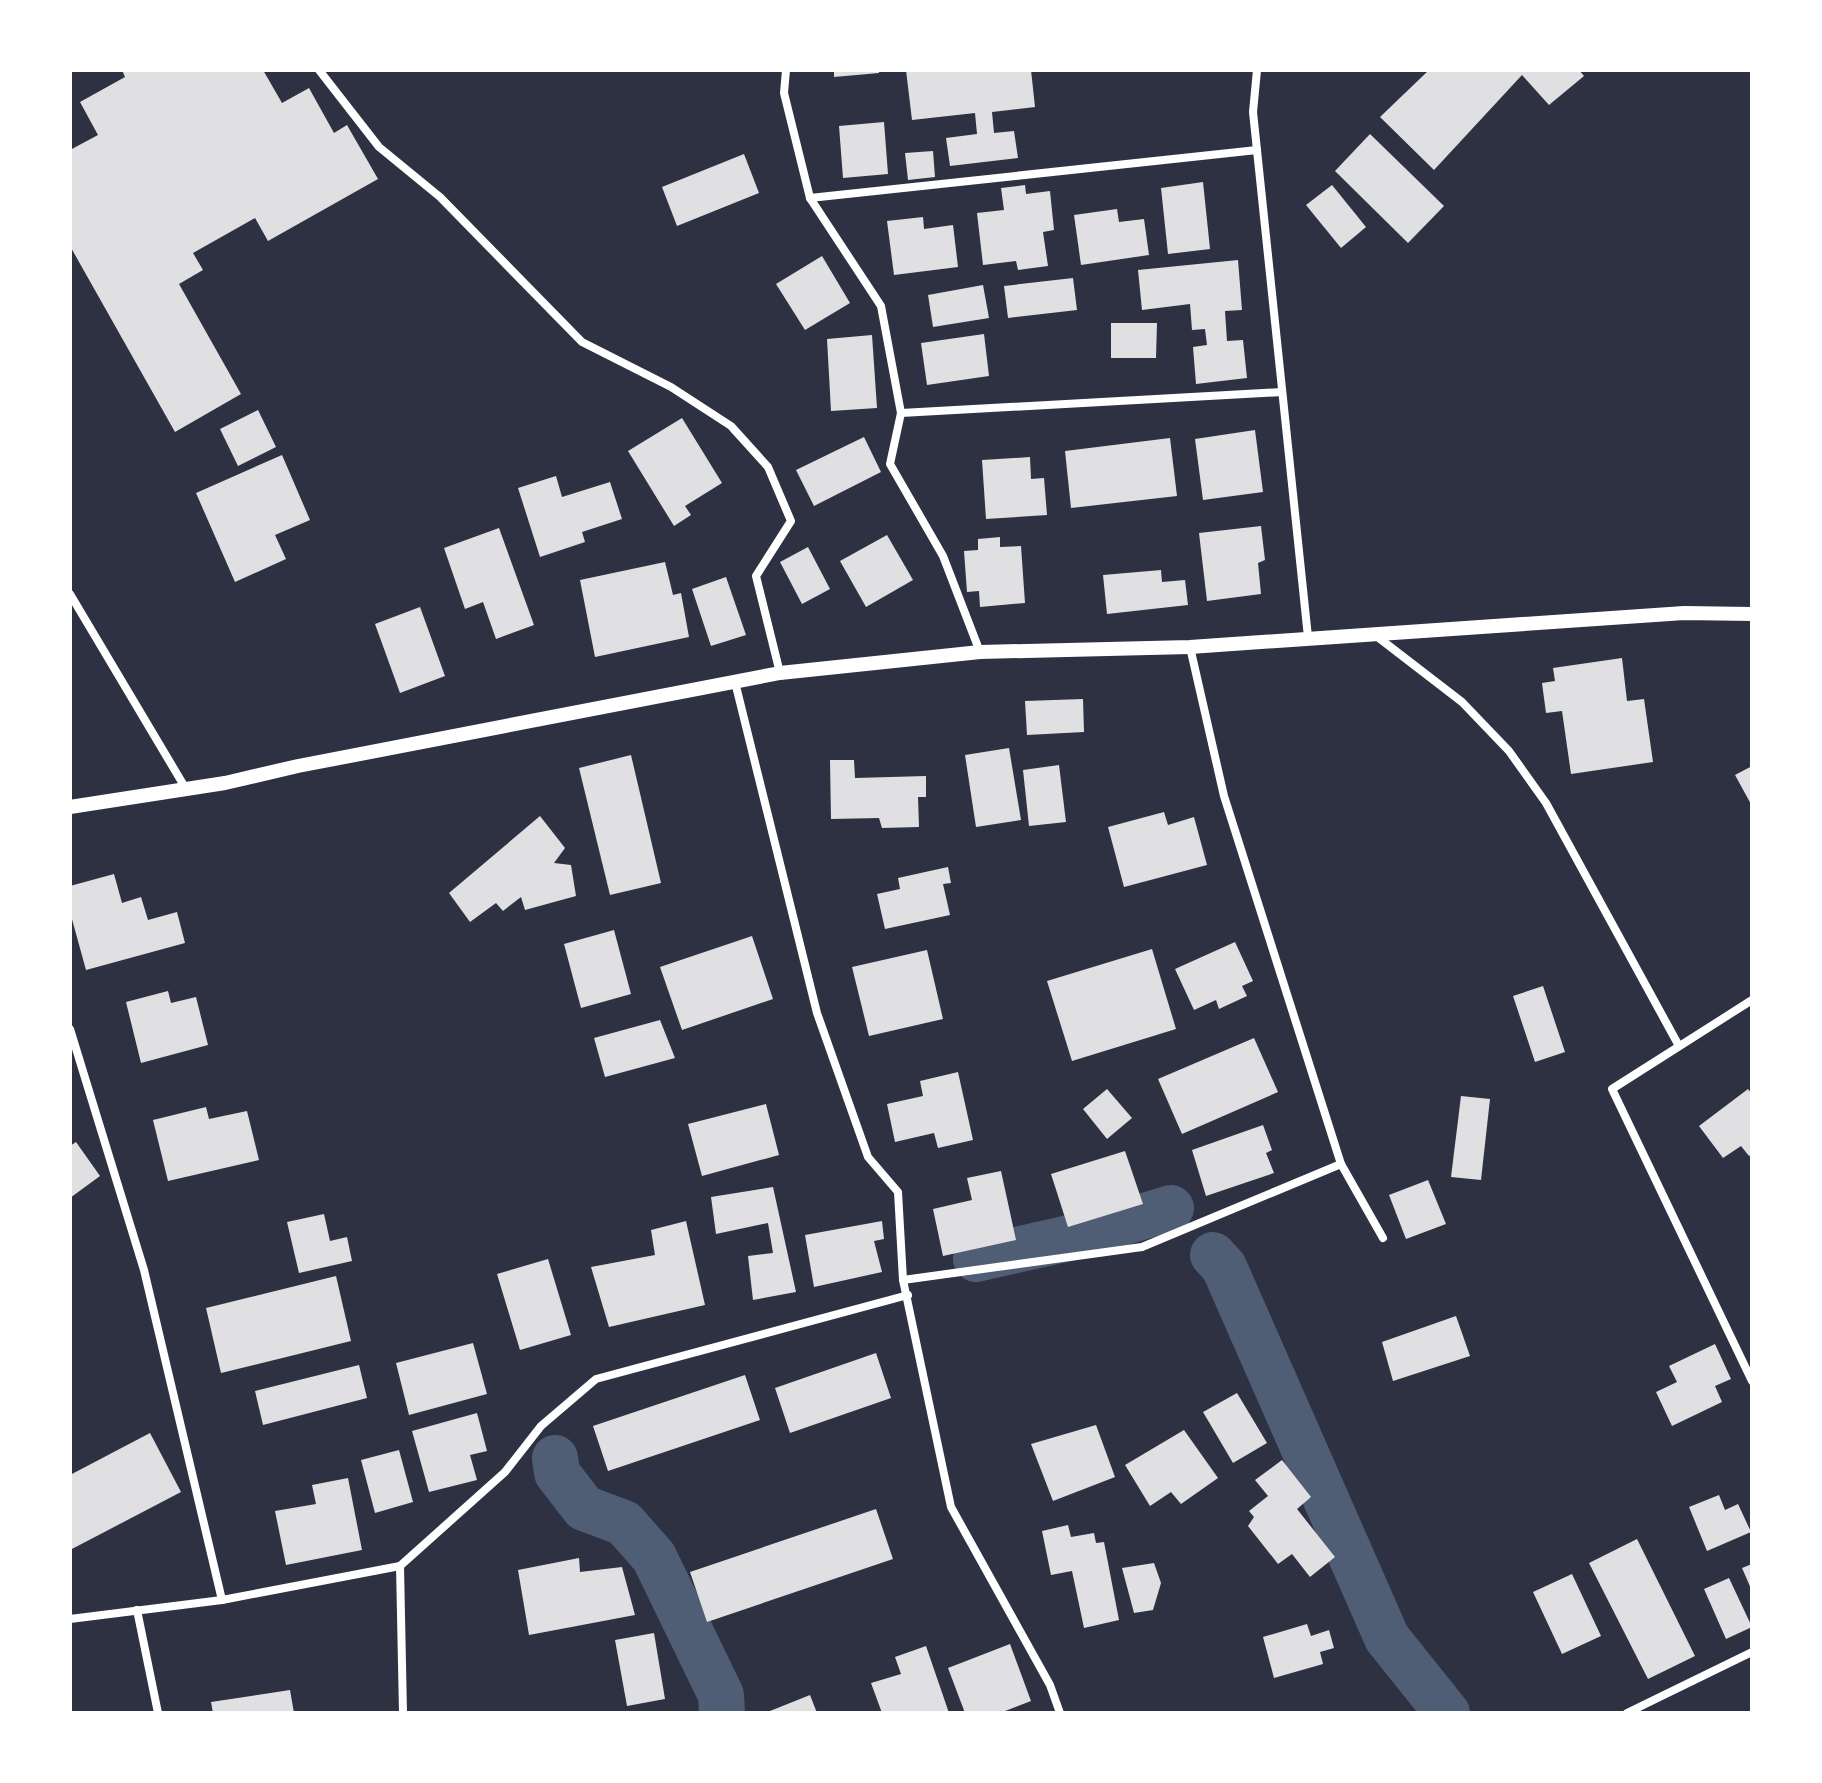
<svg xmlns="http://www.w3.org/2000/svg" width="1822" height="1783" font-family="Jost,sans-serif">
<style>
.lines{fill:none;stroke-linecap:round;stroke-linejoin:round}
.canal{stroke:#4f5d75;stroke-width:46}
.building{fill:#e0e0e3}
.minor{stroke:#fff;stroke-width:8}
.tertiary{stroke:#fff;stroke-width:14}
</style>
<rect width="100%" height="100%" fill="#2d3142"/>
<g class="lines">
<g class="canal">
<path d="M 1213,1255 L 1224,1267 L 1387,1638 L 1447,1713"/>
<path d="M 976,1259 L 1078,1236 L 1171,1208"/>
<path d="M 555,1458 L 557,1473 L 584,1508 L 624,1523 L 654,1557 L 721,1695 L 722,1713"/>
</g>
</g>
<g class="building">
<path d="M 122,70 L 263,70 L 282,103 L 309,88 L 334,133 L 347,125 L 378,179 L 268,241 L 255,218 L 193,253 L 203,270 L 179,284 L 241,394 L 175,432 L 70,246 L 70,150 L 98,135 L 80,102 L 125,77 Z"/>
<path d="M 834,70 L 879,70 L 879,73 L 834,77 Z"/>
<path d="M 906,70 L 1031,70 L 1035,107 L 992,112 L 994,133 L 1014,131 L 1018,158 L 950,166 L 946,138 L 977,134 L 975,113 L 912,120 Z"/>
<path d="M 1429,70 L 1579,70 L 1584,76 L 1549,105 L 1522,75 L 1434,170 L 1380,117 Z"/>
<path d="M 884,122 L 888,174 L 843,178 L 839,126 Z"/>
<path d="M 1370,134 L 1444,206 L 1408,243 L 1335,171 Z"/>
<path d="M 933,151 L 935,177 L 908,180 L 905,153 Z"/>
<path d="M 744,154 L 759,193 L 677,226 L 662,187 Z"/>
<path d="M 1203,182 L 1210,249 L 1168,254 L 1161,188 Z"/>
<path d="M 1025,185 L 1026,194 L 1050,191 L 1054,230 L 1043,232 L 1048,266 L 1018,270 L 1016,261 L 983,265 L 977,213 L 1004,210 L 1001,188 Z"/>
<path d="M 1332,185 L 1366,227 L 1341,248 L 1306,205 Z"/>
<path d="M 1117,209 L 1119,222 L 1144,219 L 1149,255 L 1081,265 L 1074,215 Z"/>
<path d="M 923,217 L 924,229 L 953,225 L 958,267 L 894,275 L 887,221 Z"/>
<path d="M 822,256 L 850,303 L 805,330 L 776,284 Z"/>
<path d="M 1238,260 L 1242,310 L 1225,311 L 1227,341 L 1243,340 L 1247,378 L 1196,384 L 1193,347 L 1207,345 L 1205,329 L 1192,330 L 1190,304 L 1142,310 L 1138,270 Z"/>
<path d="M 1073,278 L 1077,310 L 1008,318 L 1004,286 Z"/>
<path d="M 983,285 L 989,318 L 933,327 L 928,295 Z"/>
<path d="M 1111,323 L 1157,323 L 1156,358 L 1111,358 Z"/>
<path d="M 984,334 L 989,376 L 927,385 L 921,343 Z"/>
<path d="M 872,335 L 877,408 L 831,411 L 827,339 Z"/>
<path d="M 258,410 L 276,447 L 238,466 L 220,429 Z"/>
<path d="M 682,418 L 722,483 L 685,506 L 691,515 L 674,526 L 628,451 Z"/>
<path d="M 1255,430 L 1263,492 L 1203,500 L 1195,439 Z"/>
<path d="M 864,437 L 881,472 L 814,506 L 796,470 Z"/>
<path d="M 1170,438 L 1177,496 L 1071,508 L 1065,451 Z"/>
<path d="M 282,455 L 310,520 L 275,535 L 286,559 L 235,582 L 196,493 Z"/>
<path d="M 1030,457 L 1031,479 L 1044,478 L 1047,515 L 986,519 L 982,460 Z"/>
<path d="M 556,476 L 562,497 L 610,482 L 622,519 L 582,532 L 585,542 L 540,557 L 518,488 Z"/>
<path d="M 1261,526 L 1265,560 L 1258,563 L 1261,594 L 1207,601 L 1199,533 Z"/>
<path d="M 499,528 L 534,625 L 496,639 L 483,602 L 465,609 L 444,548 Z"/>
<path d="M 887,535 L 913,580 L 866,607 L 840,561 Z"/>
<path d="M 1000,537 L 1000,547 L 1021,546 L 1025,603 L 980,607 L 979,591 L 967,592 L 964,551 L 978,550 L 978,539 Z"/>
<path d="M 808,547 L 830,589 L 802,604 L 780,562 Z"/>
<path d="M 665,562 L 673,595 L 681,593 L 689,637 L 595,657 L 580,580 Z"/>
<path d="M 1161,570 L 1162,582 L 1185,580 L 1188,605 L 1107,614 L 1103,575 Z"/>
<path d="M 726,577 L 746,635 L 711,646 L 692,589 Z"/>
<path d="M 420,607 L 445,676 L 400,693 L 375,624 Z"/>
<path d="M 1622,658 L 1627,701 L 1644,699 L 1653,762 L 1571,774 L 1562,711 L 1546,713 L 1542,683 L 1555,681 L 1553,668 Z"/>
<path d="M 1083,699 L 1084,732 L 1027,735 L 1025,701 Z"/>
<path d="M 1009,748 L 1021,820 L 976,827 L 965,755 Z"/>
<path d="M 631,755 L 661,883 L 610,895 L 579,768 Z"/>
<path d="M 830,760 L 854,760 L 855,778 L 926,776 L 926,797 L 918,797 L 919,827 L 882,828 L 879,818 L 831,819 Z"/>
<path d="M 1059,765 L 1066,822 L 1029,826 L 1023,770 Z"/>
<path d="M 1752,766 L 1752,806 L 1735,775 Z"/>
<path d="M 1164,812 L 1168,825 L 1194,817 L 1207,865 L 1124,887 L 1108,827 Z"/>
<path d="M 540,816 L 565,848 L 554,863 L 571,865 L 576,896 L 525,910 L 521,897 L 503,911 L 496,903 L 470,922 L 449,893 Z"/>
<path d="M 948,867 L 951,883 L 943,884 L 950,915 L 885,929 L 877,894 L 900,889 L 898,878 Z"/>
<path d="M 114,874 L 122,903 L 141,897 L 148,920 L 177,912 L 185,943 L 86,970 L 70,912 L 70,886 Z"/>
<path d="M 614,930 L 631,994 L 581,1008 L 564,944 Z"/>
<path d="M 752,936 L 773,999 L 682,1030 L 660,967 Z"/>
<path d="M 1235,942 L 1253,981 L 1242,986 L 1247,996 L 1219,1009 L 1216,1000 L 1194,1010 L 1175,969 Z"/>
<path d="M 1152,949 L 1176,1029 L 1072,1061 L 1047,981 Z"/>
<path d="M 927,950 L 943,1019 L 869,1036 L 852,967 Z"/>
<path d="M 1543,986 L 1565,1052 L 1535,1062 L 1513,996 Z"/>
<path d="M 168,991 L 171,1003 L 196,997 L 208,1045 L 141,1063 L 126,1002 Z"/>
<path d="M 660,1020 L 675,1058 L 605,1077 L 594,1038 Z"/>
<path d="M 1254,1038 L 1278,1092 L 1182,1134 L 1158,1079 Z"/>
<path d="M 958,1072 L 973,1140 L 938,1148 L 934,1133 L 895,1142 L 887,1104 L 923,1096 L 920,1081 Z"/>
<path d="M 1107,1089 L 1132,1118 L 1107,1139 L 1083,1109 Z"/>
<path d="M 1748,1089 L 1752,1094 L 1752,1154 L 1749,1156 L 1741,1146 L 1723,1158 L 1699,1126 Z"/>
<path d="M 1461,1096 L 1490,1099 L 1481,1180 L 1451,1177 Z"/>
<path d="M 766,1104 L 779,1155 L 702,1176 L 688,1124 Z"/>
<path d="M 206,1107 L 209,1119 L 247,1111 L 259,1160 L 168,1181 L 153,1120 Z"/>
<path d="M 1263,1125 L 1272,1150 L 1266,1153 L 1274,1173 L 1206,1196 L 1192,1150 Z"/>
<path d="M 76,1142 L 100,1176 L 70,1198 L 70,1146 Z"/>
<path d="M 1125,1151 L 1143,1204 L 1068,1227 L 1051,1174 Z"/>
<path d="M 1001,1171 L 1016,1240 L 943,1256 L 933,1209 L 972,1200 L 967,1178 Z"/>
<path d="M 1428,1180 L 1446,1224 L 1406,1239 L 1389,1195 Z"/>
<path d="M 773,1187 L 796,1292 L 753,1300 L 748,1256 L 773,1253 L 768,1223 L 716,1234 L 711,1197 Z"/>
<path d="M 324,1214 L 330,1241 L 347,1237 L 352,1261 L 299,1273 L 287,1222 Z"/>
<path d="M 686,1221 L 705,1305 L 609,1327 L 591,1267 L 655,1255 L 651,1230 Z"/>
<path d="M 882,1221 L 884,1239 L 874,1241 L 882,1272 L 814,1287 L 805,1235 Z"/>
<path d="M 548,1259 L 571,1335 L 520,1350 L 497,1274 Z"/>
<path d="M 336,1276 L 351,1341 L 221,1373 L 206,1308 Z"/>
<path d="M 1456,1316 L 1470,1356 L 1393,1381 L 1382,1342 Z"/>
<path d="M 473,1343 L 487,1394 L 409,1415 L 396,1363 Z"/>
<path d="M 1715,1344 L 1731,1379 L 1715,1386 L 1722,1402 L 1672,1426 L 1656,1392 L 1677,1382 L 1669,1366 Z"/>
<path d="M 876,1353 L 891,1398 L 790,1433 L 775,1388 Z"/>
<path d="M 359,1365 L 367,1398 L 263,1425 L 255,1391 Z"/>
<path d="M 745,1375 L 760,1420 L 608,1471 L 593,1426 Z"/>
<path d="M 1237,1393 L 1267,1443 L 1233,1463 L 1203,1412 Z"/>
<path d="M 477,1413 L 487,1451 L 470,1455 L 477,1480 L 429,1492 L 412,1431 Z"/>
<path d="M 1096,1425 L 1115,1477 L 1053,1501 L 1031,1444 Z"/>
<path d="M 1184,1430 L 1218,1478 L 1181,1504 L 1171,1492 L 1150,1506 L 1125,1465 Z"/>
<path d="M 150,1433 L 181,1492 L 70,1550 L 70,1475 Z"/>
<path d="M 399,1450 L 413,1502 L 375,1513 L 361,1460 Z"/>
<path d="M 1282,1460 L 1311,1497 L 1297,1509 L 1335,1557 L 1310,1577 L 1292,1554 L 1278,1564 L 1248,1526 L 1254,1517 L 1249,1511 L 1268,1496 L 1255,1480 Z"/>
<path d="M 348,1478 L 362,1550 L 286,1565 L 275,1511 L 316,1504 L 312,1485 Z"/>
<path d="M 1719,1495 L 1725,1510 L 1738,1504 L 1751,1532 L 1707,1551 L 1689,1507 Z"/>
<path d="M 876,1509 L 893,1559 L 707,1622 L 690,1572 Z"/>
<path d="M 1068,1525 L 1071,1537 L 1094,1533 L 1096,1543 L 1104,1542 L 1119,1620 L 1084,1628 L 1072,1571 L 1051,1575 L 1042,1531 Z"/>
<path d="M 1637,1539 L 1695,1656 L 1648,1679 L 1589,1563 Z"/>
<path d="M 579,1558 L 580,1572 L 622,1567 L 635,1615 L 529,1635 L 518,1570 Z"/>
<path d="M 1154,1563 L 1161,1583 L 1153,1610 L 1134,1613 L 1122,1568 Z"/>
<path d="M 1752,1564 L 1752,1591 L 1742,1568 Z"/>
<path d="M 1572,1574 L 1601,1636 L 1562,1654 L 1533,1592 Z"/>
<path d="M 1729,1578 L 1752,1627 L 1726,1639 L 1704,1589 Z"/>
<path d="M 1307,1624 L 1311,1636 L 1329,1630 L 1334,1648 L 1320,1652 L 1323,1664 L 1274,1678 L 1263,1637 Z"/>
<path d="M 654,1633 L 665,1699 L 627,1706 L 615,1640 Z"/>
<path d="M 1010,1644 L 1031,1701 L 1000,1713 L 965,1713 L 948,1668 Z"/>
<path d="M 926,1646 L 949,1713 L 882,1713 L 871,1683 L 901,1674 L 895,1657 Z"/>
<path d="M 290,1690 L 294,1713 L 213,1713 L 211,1702 Z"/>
<path d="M 810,1695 L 817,1713 L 765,1713 Z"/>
</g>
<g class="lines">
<g class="minor">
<path d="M 319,70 L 379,147 L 440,197 L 582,342 L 671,387 L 731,426 L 768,467 L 791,521 L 756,576 L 780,673"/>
<path d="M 786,70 L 784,93 L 810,198 L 881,306 L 901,413 L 890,464 L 943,556 L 980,652"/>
<path d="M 1257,70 L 1253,112 L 1308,637"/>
<path d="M 810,198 L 1257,150"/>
<path d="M 901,413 L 1282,392"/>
<path d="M 70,594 L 186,789"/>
<path d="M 1375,635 L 1462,702 L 1509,751 L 1546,803 L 1679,1046"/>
<path d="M 735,682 L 817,1013 L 868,1157 L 898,1192 L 903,1280 L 951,1507 L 1050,1685 L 1060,1713"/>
<path d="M 1752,1000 L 1612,1089 L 1752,1381"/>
<path d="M 70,1029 L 144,1270 L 222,1600"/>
<path d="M 1341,1164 L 1383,1238"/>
<path d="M 903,1280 L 1142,1247 L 1341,1164 L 1224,796 L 1190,647"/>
<path d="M 137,1610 L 158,1713"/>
<path d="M 70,1619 L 222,1600 L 400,1566"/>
<path d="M 403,1713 L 400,1566 L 505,1472 L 541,1426 L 596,1379 L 908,1295"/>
<path d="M 1627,1713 L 1752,1652"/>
</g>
<path class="tertiary" d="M 70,807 L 225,783 L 298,766 L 780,673 L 980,652 L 1190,647 L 1684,613 L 1752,614"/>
</g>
<rect width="1822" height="1783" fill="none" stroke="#ffffff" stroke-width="144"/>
</svg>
